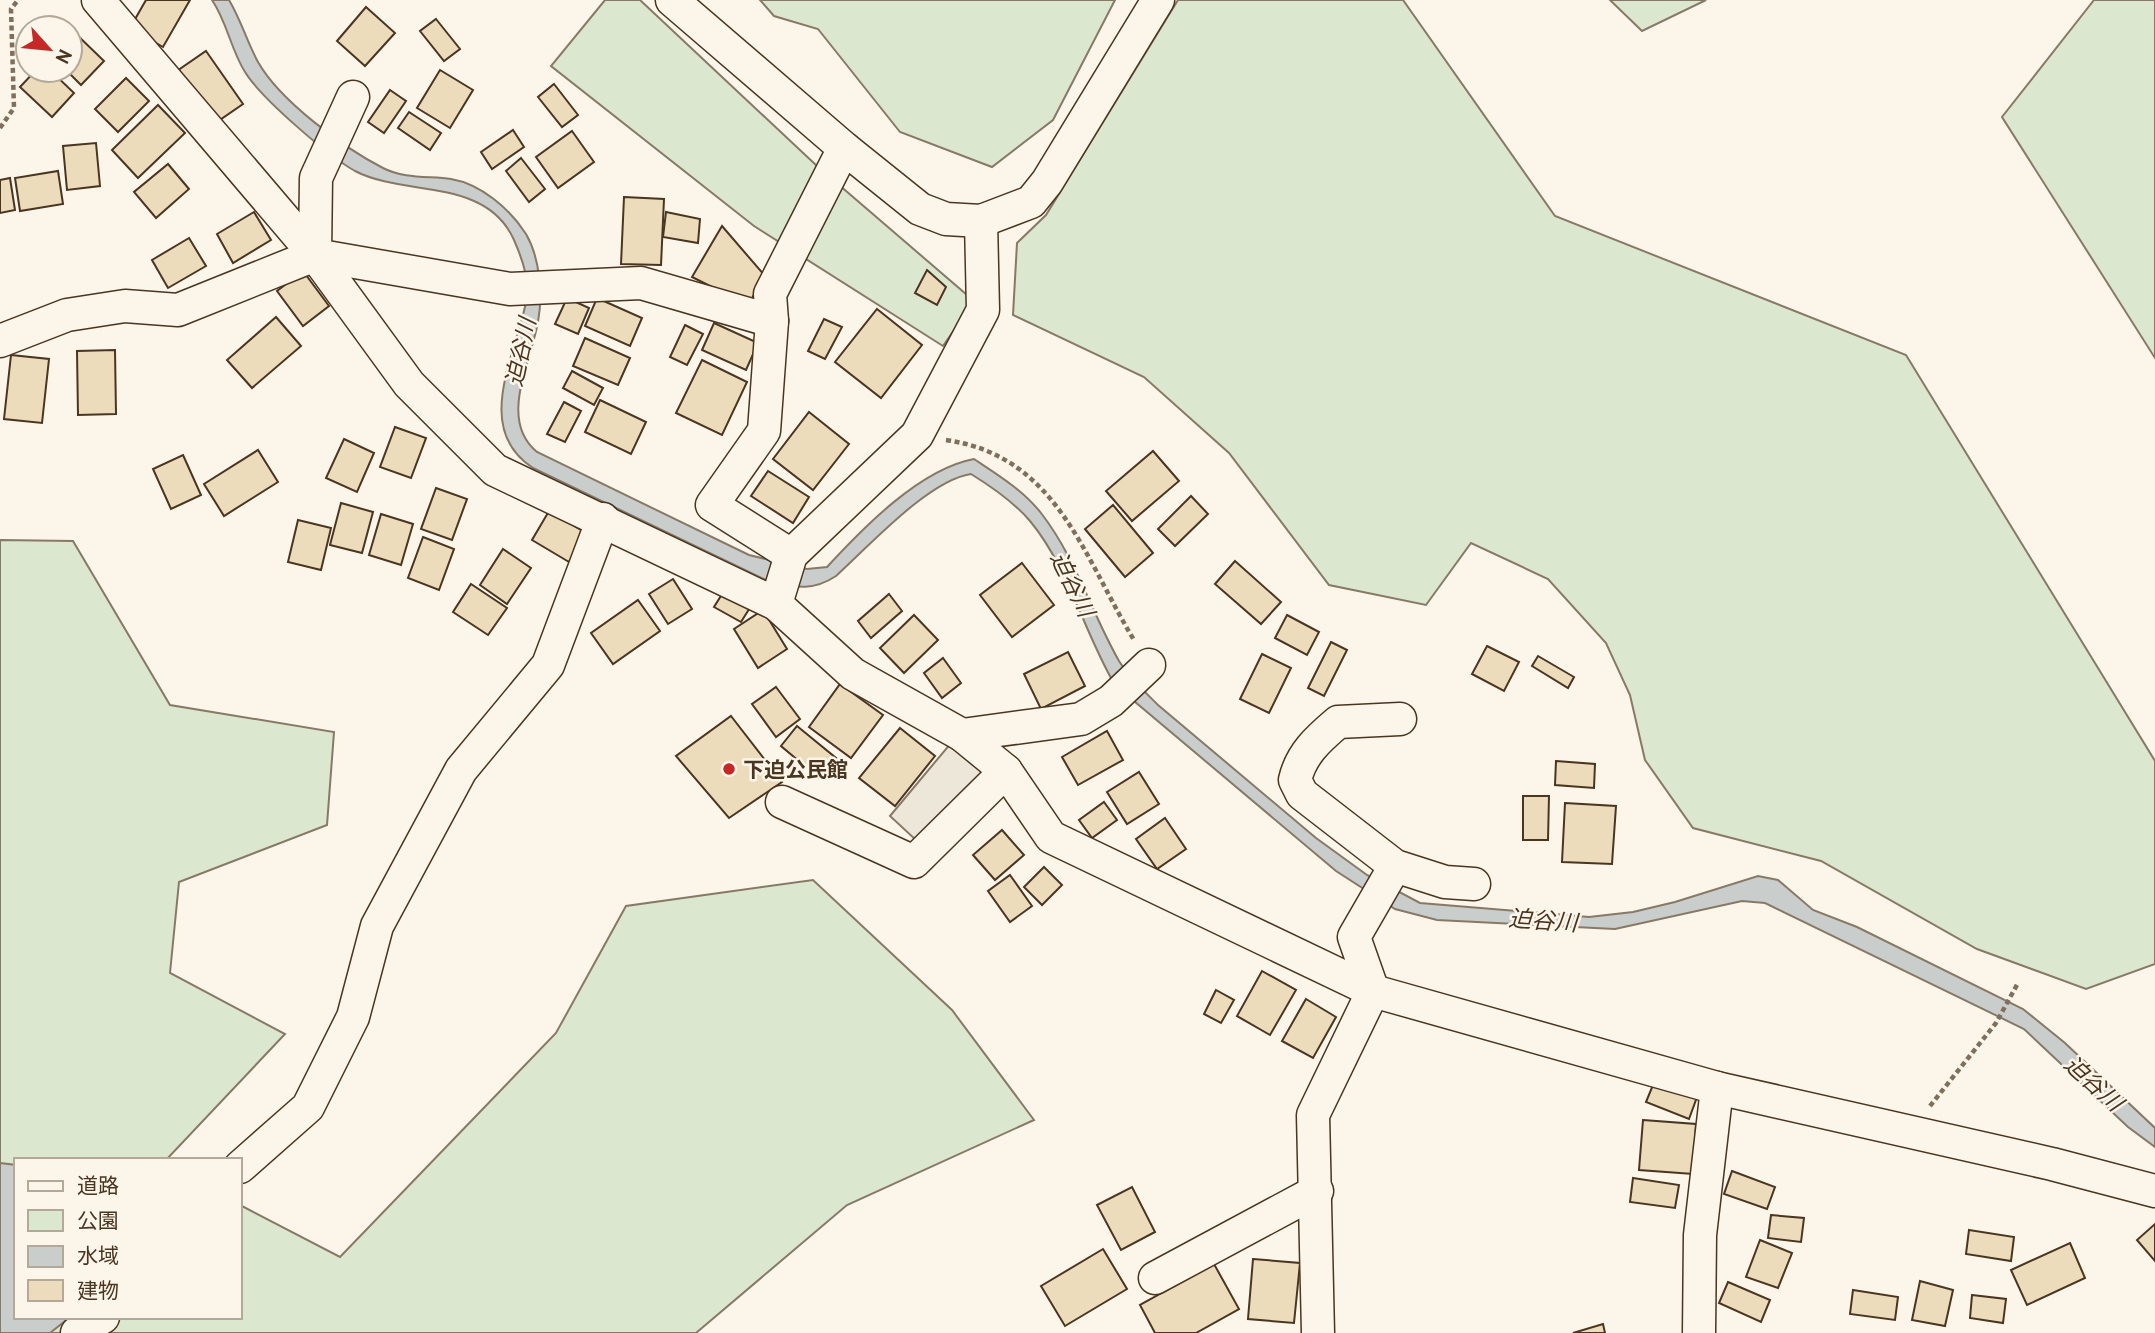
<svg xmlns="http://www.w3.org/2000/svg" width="2155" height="1333" font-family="'PT Sans','Noto Sans JP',sans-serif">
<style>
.green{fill:#dce7d0;stroke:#887966;stroke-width:2}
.parking{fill:#ede7d9;stroke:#887966;stroke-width:2}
.water{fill:#c9cecd;stroke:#887966;stroke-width:2}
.building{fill:#ecdcbc;stroke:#4a3520;stroke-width:2}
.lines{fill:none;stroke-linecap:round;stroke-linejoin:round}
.minor-casing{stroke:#4a3520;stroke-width:35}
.path{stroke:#7f6f5c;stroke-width:4.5;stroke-dasharray:5 3.5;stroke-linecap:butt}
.minor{stroke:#fbf6e9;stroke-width:32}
.poi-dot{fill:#c62828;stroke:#fbf6e9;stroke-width:2.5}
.labels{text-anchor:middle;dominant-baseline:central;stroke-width:5;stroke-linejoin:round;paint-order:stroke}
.poi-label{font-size:21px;font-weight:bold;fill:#4a3520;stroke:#fbf6e9;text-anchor:start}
.water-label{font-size:23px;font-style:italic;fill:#4a3520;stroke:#fbf6e9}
</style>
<rect width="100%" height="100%" fill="#fbf6e9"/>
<g class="green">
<path d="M 605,0 L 640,0 L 817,166 L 974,301 L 943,346 L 754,226 L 551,66 Z"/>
<path d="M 760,0 L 1115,0 L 1053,120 L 992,167 L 900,132 L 818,29 L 774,16 Z"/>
<path d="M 1178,0 L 1403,0 L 1555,216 L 1906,355 L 2155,761 L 2155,964 L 2086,989 L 1977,949 L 1821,861 L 1693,828 L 1645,760 L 1630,695 L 1606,643 L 1548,579 L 1471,543 L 1426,605 L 1329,585 L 1229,453 L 1144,377 L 1013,315 L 1017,243 L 1046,215 Z"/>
<path d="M 1610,0 L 1706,0 L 1642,31 Z"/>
<path d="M 2094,0 L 2155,0 L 2155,358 L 2002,117 Z"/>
<path d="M 0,540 L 73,541 L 170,705 L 334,732 L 327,825 L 179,882 L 170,973 L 285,1034 L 166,1160 L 16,1160 L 16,1317 L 240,1317 L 240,1205 L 340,1257 L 556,1033 L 626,906 L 813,880 L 952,1010 L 1034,1120 L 847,1205 L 696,1333 L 0,1333 Z"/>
</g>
<path class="parking" d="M 951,743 L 993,773 L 918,842 L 890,816 Z"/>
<g class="water">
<path d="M 212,0 L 229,0 C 241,20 247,42 258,62 C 280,101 344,148 383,168 C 404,179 429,176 451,179 C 481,184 510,209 526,234 C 540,258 543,295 538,322 C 531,362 498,420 537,452 L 749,555 L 807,569 L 827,567 C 863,528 920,469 974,459 C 998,475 1023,490 1041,513 C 1076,558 1091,612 1119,661 C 1129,677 1145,692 1158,705 L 1316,838 L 1367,875 L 1420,903 L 1589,917 L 1633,912 L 1675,902 L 1758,876 L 1778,880 L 1813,910 L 1857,927 L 2023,1009 L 2065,1043 L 2155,1128 L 2155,1147 L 2128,1127 L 2024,1029 L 1765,903 L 1742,901 L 1615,929 L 1437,920 L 1395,909 L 1336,871 L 1115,685 C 1084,633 1069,568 1030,521 C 1014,502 992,487 971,474 C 929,480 869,546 836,576 C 812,592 795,587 768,581 L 533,468 C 471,428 518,352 527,297 C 530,280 521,256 514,240 C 486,177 405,197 355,171 C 328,156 261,98 245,72 C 231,50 227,22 212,0 Z"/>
<path d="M 0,1163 L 16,1165 L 16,1317 L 70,1317 L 50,1333 L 0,1333 Z"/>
</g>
<g class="building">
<path d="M 146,0 L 190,0 L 163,47 L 130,28 Z"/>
<path d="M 366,7 L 395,33 L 365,66 L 337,41 Z"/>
<path d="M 436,19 L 460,49 L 444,61 L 420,31 Z"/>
<path d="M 73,31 L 104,61 L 81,85 L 66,70 L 70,70 Z"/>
<path d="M 206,51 L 243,104 L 211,126 L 174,73 Z"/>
<path d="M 36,70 L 50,70 L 74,93 L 52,117 L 20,87 Z"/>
<path d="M 440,70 L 473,90 L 450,128 L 417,108 Z"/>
<path d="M 126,78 L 149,101 L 118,132 L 95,109 Z"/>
<path d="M 554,84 L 578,115 L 562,127 L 538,97 Z"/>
<path d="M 390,90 L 406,101 L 384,133 L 368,122 Z"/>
<path d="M 158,105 L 185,133 L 138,178 L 112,150 Z"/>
<path d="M 409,112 L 441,133 L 430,150 L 398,128 Z"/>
<path d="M 513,130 L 524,147 L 492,169 L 481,152 Z"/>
<path d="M 572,131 L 594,162 L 558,188 L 536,157 Z"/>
<path d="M 96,143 L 100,186 L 67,190 L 63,146 Z"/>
<path d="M 521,158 L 545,189 L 529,202 L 506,171 Z"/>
<path d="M 168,164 L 189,189 L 156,218 L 134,192 Z"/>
<path d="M 58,171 L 63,204 L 20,211 L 15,178 Z"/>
<path d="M 10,178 L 15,210 L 0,213 L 0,180 Z"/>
<path d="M 624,197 L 664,199 L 661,265 L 621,264 Z"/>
<path d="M 254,212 L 271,240 L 233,263 L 217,234 Z"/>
<path d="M 666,212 L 700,219 L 698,243 L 663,237 Z"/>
<path d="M 722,226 L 765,276 L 748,305 L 692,277 Z"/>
<path d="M 189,238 L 206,266 L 168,288 L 152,260 Z"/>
<path d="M 927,270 L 946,287 L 937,305 L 915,293 Z"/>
<path d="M 303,271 L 329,306 L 303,326 L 277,291 Z"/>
<path d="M 567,298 L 589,308 L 578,334 L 555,324 Z"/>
<path d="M 597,298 L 642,318 L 630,346 L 585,326 Z"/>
<path d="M 877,309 L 922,345 L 881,398 L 835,362 Z"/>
<path d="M 276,317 L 301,346 L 252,388 L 227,360 Z"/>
<path d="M 824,319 L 842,327 L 825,359 L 808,351 Z"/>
<path d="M 714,323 L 758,343 L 746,370 L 702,350 Z"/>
<path d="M 685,325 L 703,334 L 687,365 L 670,357 Z"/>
<path d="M 585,338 L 630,358 L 618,385 L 573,366 Z"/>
<path d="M 115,350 L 116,414 L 78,415 L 77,351 Z"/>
<path d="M 11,355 L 49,359 L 42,423 L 4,419 Z"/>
<path d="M 702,360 L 747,382 L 722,435 L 676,413 Z"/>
<path d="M 572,371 L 603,388 L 594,405 L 563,388 Z"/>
<path d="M 600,400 L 646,422 L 631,454 L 585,432 Z"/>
<path d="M 564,402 L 581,411 L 565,442 L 547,434 Z"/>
<path d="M 809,412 L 849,444 L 813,490 L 773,459 Z"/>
<path d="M 395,427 L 426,438 L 411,478 L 380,467 Z"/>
<path d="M 344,439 L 374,453 L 357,492 L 326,478 Z"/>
<path d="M 258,450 L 278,482 L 224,516 L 204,484 Z"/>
<path d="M 1153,451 L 1179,481 L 1132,521 L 1106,491 Z"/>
<path d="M 183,455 L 201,495 L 171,509 L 153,469 Z"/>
<path d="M 768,471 L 809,497 L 793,523 L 751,496 Z"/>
<path d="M 436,488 L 467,499 L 452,540 L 421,529 Z"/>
<path d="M 1191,496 L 1208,514 L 1175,546 L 1158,529 Z"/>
<path d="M 341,503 L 373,512 L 362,553 L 330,545 Z"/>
<path d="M 1113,505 L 1153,553 L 1125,577 L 1085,529 Z"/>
<path d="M 549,511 L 586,533 L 569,562 L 532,540 Z"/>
<path d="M 381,514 L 413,524 L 401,565 L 369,555 Z"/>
<path d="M 298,520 L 331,528 L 321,570 L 288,562 Z"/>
<path d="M 423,537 L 454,549 L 439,590 L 408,578 Z"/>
<path d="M 503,549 L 531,568 L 507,604 L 480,585 Z"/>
<path d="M 1235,561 L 1281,602 L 1261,624 L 1215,584 Z"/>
<path d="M 1022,563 L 1054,605 L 1012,637 L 980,595 Z"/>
<path d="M 673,579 L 692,609 L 668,624 L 649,594 Z"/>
<path d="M 471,584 L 507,608 L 488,635 L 453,612 Z"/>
<path d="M 724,591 L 751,606 L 741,622 L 714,607 Z"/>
<path d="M 889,594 L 902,611 L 871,638 L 858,621 Z"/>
<path d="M 638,600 L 660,631 L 613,664 L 591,633 Z"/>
<path d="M 763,610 L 787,649 L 758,668 L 734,629 Z"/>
<path d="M 914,615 L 938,640 L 904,673 L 880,648 Z"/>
<path d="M 1287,615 L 1319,632 L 1307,655 L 1275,638 Z"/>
<path d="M 1331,642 L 1347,650 L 1324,696 L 1308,688 Z"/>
<path d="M 1487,646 L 1519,662 L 1504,691 L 1472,674 Z"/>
<path d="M 1068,652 L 1085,686 L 1041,709 L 1024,674 Z"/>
<path d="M 1262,654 L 1291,668 L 1269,713 L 1240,699 Z"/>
<path d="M 1538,656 L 1574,677 L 1568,688 L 1532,666 Z"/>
<path d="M 943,658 L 961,683 L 942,698 L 924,673 Z"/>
<path d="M 840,684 L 883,715 L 851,758 L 809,727 Z"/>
<path d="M 776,687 L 800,719 L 776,737 L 752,704 Z"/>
<path d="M 731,716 L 782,782 L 729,818 L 676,756 Z"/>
<path d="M 797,726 L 836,758 L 819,778 L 781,746 Z"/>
<path d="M 900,728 L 935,756 L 895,806 L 859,778 Z"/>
<path d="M 1107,731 L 1123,760 L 1078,785 L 1062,757 Z"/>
<path d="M 1556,761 L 1595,764 L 1594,788 L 1555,785 Z"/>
<path d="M 1139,772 L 1159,804 L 1127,824 L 1107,792 Z"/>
<path d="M 1523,796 L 1549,796 L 1548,840 L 1523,840 Z"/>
<path d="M 1104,802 L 1117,820 L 1092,838 L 1079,820 Z"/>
<path d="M 1565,803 L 1616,806 L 1612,864 L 1562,862 Z"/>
<path d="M 1165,818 L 1186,849 L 1157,869 L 1136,839 Z"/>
<path d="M 1002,830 L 1024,855 L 995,880 L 973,855 Z"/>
<path d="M 1044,867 L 1062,885 L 1042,905 L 1024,887 Z"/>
<path d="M 1010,875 L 1032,906 L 1010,922 L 988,891 Z"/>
<path d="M 1262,971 L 1296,990 L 1270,1035 L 1237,1016 Z"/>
<path d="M 1216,990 L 1234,1000 L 1221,1023 L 1204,1014 Z"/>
<path d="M 1306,999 L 1336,1017 L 1313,1058 L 1282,1041 Z"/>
<path d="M 1655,1080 L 1697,1097 L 1689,1119 L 1646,1102 Z"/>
<path d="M 1643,1120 L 1696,1124 L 1693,1174 L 1639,1170 Z"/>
<path d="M 1732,1171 L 1775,1187 L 1767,1209 L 1724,1194 Z"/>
<path d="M 1633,1178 L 1679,1185 L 1675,1208 L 1630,1202 Z"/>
<path d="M 1132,1187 L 1155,1232 L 1121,1250 L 1097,1205 Z"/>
<path d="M 1771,1215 L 1804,1218 L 1801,1242 L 1768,1238 Z"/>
<path d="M 2155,1224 L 2155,1261 L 2137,1240 Z"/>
<path d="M 1969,1230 L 2014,1237 L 2011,1261 L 1966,1254 Z"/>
<path d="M 1760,1240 L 1792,1253 L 1778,1288 L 1746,1277 Z"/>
<path d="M 2070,1243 L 2085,1278 L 2027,1305 L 2011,1270 Z"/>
<path d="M 1103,1249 L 1127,1289 L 1065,1326 L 1041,1286 Z"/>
<path d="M 1253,1259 L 1300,1263 L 1294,1323 L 1248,1319 Z"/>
<path d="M 1214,1264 L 1239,1309 L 1196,1333 L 1155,1333 L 1140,1305 Z"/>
<path d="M 1920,1281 L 1953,1290 L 1945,1326 L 1912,1320 Z"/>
<path d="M 1728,1282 L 1770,1300 L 1761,1322 L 1719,1303 Z"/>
<path d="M 1853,1290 L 1898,1297 L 1895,1320 L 1850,1314 Z"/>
<path d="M 1972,1295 L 2006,1299 L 2003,1323 L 1970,1318 Z"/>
<path d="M 1603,1324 L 1605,1333 L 1573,1333 Z"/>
</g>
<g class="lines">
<g class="minor-casing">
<g id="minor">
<path d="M 98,0 L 315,255 L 409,384 L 495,470 L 776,604 L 853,674 L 962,735 L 1006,771 L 1051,837 L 1373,991 L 1717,1088 L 2052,1164 L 2155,1191"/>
<path d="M 672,0 L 844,148 L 920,209 L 946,219 L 981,221 L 1031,202 L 1047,182 L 1158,0"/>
<path d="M 315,255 L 316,178 L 353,97"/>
<path d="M 0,341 L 67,315 L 125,306 L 178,310 L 315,255 L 510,289 L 641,283 L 772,321"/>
<path d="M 791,555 L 712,505 L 764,431 L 772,321 L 770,294 L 844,148"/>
<path d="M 776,604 L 791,555 L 917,435 L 983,310 L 981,221"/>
<path d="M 1400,719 L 1338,722 C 1318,739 1301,754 1295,780 L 1302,794 L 1395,866 L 1445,882 L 1474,884"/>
<path d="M 962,735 L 1081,719 L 1111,701 L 1149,665"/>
<path d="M 782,802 L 914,862 L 1006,771"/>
<path d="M 240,1167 L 308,1107 L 353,1017 L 377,926 L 461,770 L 548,665 L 603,519"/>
<path d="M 1155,1278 L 1317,1191"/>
<path d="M 77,1333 L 103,1317"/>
<path d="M 1318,1333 L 1313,1115 L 1373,991 L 1354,937 L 1395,866"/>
<path d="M 1699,1333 L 1700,1235 L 1717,1088"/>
</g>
</g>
<g class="path">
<path d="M 0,128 L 14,108 L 11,9 L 18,0"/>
<path d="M 946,440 C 1057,456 1083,556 1134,640"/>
<path d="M 1930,1106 L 1996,1023 L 2018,983"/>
</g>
<use href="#minor" class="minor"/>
</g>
<circle class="poi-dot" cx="729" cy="769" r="7"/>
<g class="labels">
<g class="poi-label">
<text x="743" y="769">下迫公民館</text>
</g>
<g class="water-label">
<text transform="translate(520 352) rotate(-78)">迫谷川</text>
<text transform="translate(1073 584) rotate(64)">迫谷川</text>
<text transform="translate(1543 920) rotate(4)">迫谷川</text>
<text transform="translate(2094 1083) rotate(42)">迫谷川</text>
</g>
</g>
<rect x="14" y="1158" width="228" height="161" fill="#fbf6e9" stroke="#b4a999" stroke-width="2"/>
<rect x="28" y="1181" width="35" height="10" fill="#fbf6e9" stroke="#b4a999" stroke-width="2"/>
<text x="77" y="1193" font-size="21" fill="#4a3520">道路</text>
<rect x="28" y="1210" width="35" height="21" fill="#dce7d0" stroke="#b4a999" stroke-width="2"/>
<text x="77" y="1228" font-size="21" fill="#4a3520">公園</text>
<rect x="28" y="1246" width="35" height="21" fill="#c9cecd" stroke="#b4a999" stroke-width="2"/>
<text x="77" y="1263" font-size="21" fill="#4a3520">水域</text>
<rect x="28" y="1280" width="35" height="21" fill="#ecdcbc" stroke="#b4a999" stroke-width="2"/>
<text x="77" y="1298" font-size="21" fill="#4a3520">建物</text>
<g transform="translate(49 49) rotate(117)"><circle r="33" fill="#fbf6e9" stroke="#b4a999" stroke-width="2"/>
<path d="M0-5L12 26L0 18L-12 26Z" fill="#c62828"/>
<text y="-10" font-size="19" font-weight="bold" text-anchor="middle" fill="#4a3520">N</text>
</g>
</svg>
